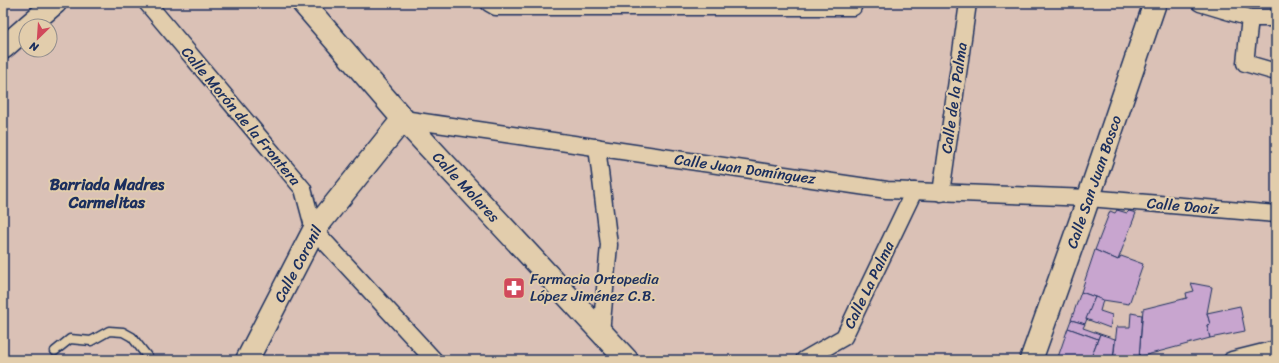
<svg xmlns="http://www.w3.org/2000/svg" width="1279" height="363" font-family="Sriracha,sans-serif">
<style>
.building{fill:#c8a5cf;stroke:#1b2f5e}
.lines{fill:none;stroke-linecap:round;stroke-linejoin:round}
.lane-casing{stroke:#1b2f5e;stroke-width:11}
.street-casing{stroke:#1b2f5e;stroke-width:19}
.secondary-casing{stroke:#1b2f5e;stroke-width:25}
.lane{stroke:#e2cdac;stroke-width:8}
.street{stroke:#e2cdac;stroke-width:16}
.secondary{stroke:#e2cdac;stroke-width:22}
.labels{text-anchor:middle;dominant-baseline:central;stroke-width:4;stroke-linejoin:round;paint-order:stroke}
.street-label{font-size:15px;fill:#1b2f5e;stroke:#e2cdac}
.poi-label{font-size:15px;fill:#1b2f5e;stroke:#e2cdac;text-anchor:start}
.neighbourhood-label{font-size:16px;font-weight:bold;fill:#1b2f5e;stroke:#e2cdac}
</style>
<rect width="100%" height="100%" fill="#dac1b6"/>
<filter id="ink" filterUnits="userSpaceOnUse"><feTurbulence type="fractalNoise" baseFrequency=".025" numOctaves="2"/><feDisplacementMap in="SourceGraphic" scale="8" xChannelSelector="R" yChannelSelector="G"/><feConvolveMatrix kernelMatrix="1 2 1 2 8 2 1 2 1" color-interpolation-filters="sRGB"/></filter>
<g filter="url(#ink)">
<g class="building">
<path d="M 1117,210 L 1127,213 L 1129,211 L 1136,213 L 1118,260 L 1095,250 L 1110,211 L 1115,213 Z"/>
<path d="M 1095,250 L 1118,260 L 1121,256 L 1143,264 L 1129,304 L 1103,300 L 1081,292 Z"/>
<path d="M 1191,283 L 1212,287 L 1207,313 L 1210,324 L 1207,325 L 1210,338 L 1139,357 L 1143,309 L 1187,298 L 1186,293 L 1194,291 Z"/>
<path d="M 1081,292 L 1095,297 L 1085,324 L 1071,320 Z"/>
<path d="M 1095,297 L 1103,300 L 1100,311 L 1112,315 L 1110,328 L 1086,319 Z"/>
<path d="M 1240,306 L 1245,331 L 1210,338 L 1207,325 L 1210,324 L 1207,313 Z"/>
<path d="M 1131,313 L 1142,315 L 1139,359 L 1113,360 L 1117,327 L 1130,327 Z"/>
<path d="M 1071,320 L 1085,324 L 1083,328 L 1100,334 L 1098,339 L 1068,328 Z"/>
<path d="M 1068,328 L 1098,339 L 1090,360 L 1057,360 Z"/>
<path d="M 1100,334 L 1115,339 L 1113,360 L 1090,360 Z"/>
</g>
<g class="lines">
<g class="lane-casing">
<path id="lane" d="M 55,351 L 70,339 L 91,341 L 109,331 L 123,332 L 132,337 L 150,360"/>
</g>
<g class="street-casing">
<g id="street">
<path d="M 147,3 L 303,189 L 314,230 L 434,360"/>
<path d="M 489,3 L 496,7 L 853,7 L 854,3"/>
<path d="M 1200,3 L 1250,18 L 1276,18"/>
<path d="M 1250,18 L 1245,63 L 1276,72"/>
<path d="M 403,119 L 887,190 L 1089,198 L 1276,214"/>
<path d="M 597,147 L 609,245 L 601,333"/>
<path d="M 941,193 L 968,3"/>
<path d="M 804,360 L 844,337 L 914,191"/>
<path d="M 1232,360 L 1276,349"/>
</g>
</g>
<g class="secondary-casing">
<g id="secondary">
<path d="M 303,3 L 403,119 L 627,360"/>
<path d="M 28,26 L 55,3"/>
<path d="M 3,48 L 26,28"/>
<path d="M 247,360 L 314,230 L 403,119"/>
<path d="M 1031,360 L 1082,217 L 1155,3"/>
</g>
</g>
<use href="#lane" class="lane"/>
<use href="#street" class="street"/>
<use href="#secondary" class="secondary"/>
</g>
</g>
<defs>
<g id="pharmacy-square" transform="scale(1.15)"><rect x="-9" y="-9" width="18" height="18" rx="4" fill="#d1495b" stroke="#e2cdac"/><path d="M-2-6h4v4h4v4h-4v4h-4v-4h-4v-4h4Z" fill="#fff"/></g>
</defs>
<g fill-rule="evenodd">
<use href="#pharmacy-square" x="514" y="288"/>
</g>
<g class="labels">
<g class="street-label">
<text transform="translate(954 98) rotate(-82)">Calle de la Palma</text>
<text transform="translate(241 116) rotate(50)">Calle Morón de la Frontera</text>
<text transform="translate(745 169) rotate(8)">Calle Juan Domínguez</text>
<text transform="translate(1094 182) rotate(-71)">Calle San Juan Bosco</text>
<text transform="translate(466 187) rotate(47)">Calle Molares</text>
<text transform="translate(1183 206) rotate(5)">Calle Daoiz</text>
<text transform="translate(298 264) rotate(-62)">Calle Coronil</text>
<text transform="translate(869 285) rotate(-64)">Calle La Palma</text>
</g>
<g class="poi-label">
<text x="530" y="279">Farmacia Ortopedia<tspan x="530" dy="17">López Jiménez C.B.</tspan></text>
</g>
<g class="neighbourhood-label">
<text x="107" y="184">Barriada Madres<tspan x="107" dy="18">Carmelitas</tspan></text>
</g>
</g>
<rect width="1279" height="363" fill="none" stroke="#e2cdac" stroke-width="16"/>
<rect x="8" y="8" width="1263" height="347" fill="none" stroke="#1b2f5e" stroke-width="1.5" filter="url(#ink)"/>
<g transform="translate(38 38) rotate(205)"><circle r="19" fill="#e2cdac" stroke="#928e8d"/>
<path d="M0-3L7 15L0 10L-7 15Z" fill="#d1495b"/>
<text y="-6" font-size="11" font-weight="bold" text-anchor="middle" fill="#1b2f5e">N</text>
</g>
</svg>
